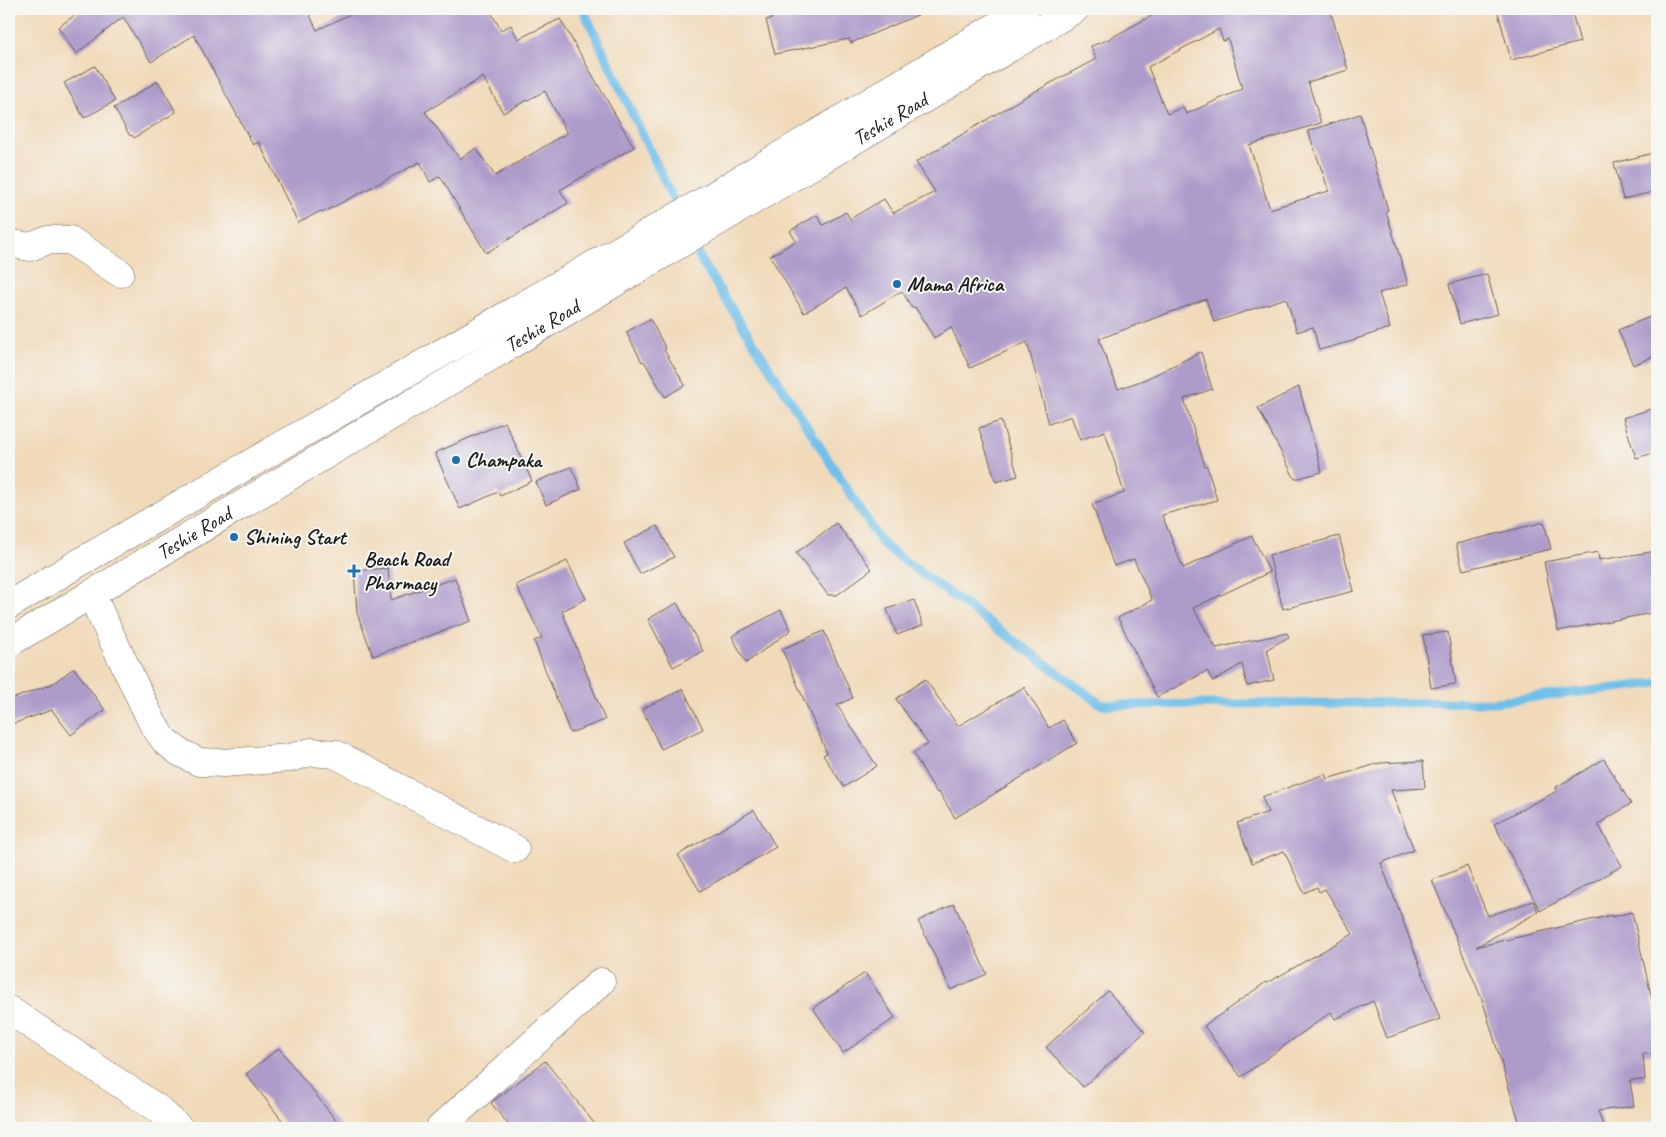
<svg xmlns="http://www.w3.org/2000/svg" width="1666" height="1137" font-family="Caveat,sans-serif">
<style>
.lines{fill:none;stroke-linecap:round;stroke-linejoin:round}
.stream{stroke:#6fc0ea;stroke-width:9}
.building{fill:#ad9bca;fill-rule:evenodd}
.minor-casing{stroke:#675e53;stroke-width:29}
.major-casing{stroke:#675e53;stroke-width:29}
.minor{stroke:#fff;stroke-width:28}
.major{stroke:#fff;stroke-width:28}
.poi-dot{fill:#1f6fb2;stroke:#f6f6f2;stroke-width:2}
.labels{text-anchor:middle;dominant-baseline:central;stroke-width:4;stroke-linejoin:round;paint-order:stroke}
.street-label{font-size:21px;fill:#1c1c1c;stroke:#f6f6f2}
.poi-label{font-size:21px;font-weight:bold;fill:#1c1c1c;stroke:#f6f6f2;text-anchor:start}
</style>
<rect width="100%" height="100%" fill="#f6f6f2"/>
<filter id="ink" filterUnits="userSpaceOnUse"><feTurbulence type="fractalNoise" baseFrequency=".02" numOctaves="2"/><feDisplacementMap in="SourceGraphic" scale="10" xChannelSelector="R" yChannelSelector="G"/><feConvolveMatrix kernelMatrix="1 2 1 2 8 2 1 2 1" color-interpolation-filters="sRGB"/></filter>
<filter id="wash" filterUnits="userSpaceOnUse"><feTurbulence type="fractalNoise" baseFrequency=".0096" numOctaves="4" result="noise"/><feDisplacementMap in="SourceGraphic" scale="20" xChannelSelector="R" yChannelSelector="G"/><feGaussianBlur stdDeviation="1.12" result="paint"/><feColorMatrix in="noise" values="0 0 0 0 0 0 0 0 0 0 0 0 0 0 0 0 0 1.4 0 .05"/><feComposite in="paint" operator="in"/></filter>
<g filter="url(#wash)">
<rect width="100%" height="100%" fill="#f1daba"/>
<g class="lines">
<g class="stream">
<path d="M 583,9 L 679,212"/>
<path d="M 691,240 L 703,264 L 883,545 L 1102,705 L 1495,702 L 1657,683"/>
</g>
</g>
<g id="blocks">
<g class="building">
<path d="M 84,9 L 307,9 L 317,30 L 361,9 L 489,9 L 501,30 L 511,25 L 518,39 L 560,19 L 634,147 L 560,190 L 568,203 L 486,253 L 440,176 L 430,182 L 420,162 L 322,213 L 321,211 L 298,223 L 259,142 L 253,145 L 194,35 L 151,62 L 123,17 L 76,54 L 58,27 ZM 483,77 L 503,113 L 545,91 L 567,133 L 495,176 L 476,148 L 460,159 L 425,112 Z"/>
<path d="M 768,9 L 932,9 L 851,43 L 849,39 L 775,54 L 766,20 L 772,19 Z"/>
<path d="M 1164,9 L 1330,9 L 1348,70 L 1308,82 L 1321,123 L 1249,145 L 1270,209 L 1329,191 L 1308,131 L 1360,114 L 1388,210 L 1386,211 L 1408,284 L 1379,293 L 1390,328 L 1356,339 L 1356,340 L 1319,350 L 1313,327 L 1297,332 L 1286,298 L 1214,322 L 1206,299 L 1099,339 L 1118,389 L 1146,379 L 1201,352 L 1212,389 L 1184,399 L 1205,466 L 1207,466 L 1217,500 L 1162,515 L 1183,568 L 1252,536 L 1270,572 L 1193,608 L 1216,648 L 1287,633 L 1289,637 L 1267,649 L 1274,680 L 1247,686 L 1242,664 L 1213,681 L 1207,671 L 1157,697 L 1118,618 L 1152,600 L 1134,559 L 1114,566 L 1092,504 L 1124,493 L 1105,431 L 1080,440 L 1071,416 L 1049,424 L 1027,342 L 970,368 L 951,327 L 934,338 L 915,307 L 912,308 L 902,291 L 862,315 L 846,288 L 804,313 L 770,256 L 796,241 L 790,231 L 817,215 L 823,225 L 846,212 L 850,219 L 884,199 L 893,213 L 935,192 L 916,162 L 1023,98 L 1096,59 L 1091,46 L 1105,41 ZM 1219,29 L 1223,41 L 1228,39 L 1242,89 L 1186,114 L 1183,107 L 1167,114 L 1148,67 Z"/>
<path d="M 1497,9 L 1571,9 L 1580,42 L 1511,60 Z"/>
<path d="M 95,66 L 115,101 L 84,118 L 64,83 Z"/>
<path d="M 158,81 L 176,112 L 134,138 L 132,135 L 130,136 L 114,108 Z"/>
<path d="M 1657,152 L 1657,191 L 1623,199 L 1614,163 Z"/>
<path d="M 1487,274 L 1498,314 L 1460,324 L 1449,284 Z"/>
<path d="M 1657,314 L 1657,355 L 1633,365 L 1618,330 Z"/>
<path d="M 650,319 L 666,349 L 664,350 L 685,385 L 665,397 L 644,361 L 642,362 L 626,332 Z"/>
<path d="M 1299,387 L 1322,472 L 1295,479 L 1258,408 Z"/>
<path d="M 1657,407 L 1657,452 L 1636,458 L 1623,418 Z"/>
<path d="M 1001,421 L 1018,476 L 996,482 L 979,428 Z"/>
<path d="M 505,422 L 532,481 L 500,496 L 498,492 L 460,509 L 435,453 Z"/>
<path d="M 571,467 L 581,489 L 546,505 L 536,482 Z"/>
<path d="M 1544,522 L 1551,549 L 1463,570 L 1456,544 Z"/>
<path d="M 836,523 L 872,569 L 837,595 L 828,595 L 796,553 Z"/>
<path d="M 657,526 L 674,557 L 640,574 L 624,543 Z"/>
<path d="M 1339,536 L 1354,591 L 1283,609 L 1269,555 Z"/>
<path d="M 1657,551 L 1657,612 L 1558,631 L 1544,562 L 1598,552 L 1599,560 Z"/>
<path d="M 567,561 L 586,599 L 562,611 L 605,720 L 570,733 L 534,641 L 542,638 L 516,585 Z"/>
<path d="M 388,568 L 391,600 L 455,578 L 471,621 L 373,656 L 357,613 L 354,571 Z"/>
<path d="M 914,600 L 923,625 L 897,635 L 887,609 Z"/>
<path d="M 677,603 L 703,651 L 673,667 L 648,619 Z"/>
<path d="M 781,610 L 791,630 L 746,663 L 732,636 Z"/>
<path d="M 824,631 L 853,698 L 837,705 L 877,766 L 844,787 L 823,755 L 827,753 L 782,649 Z"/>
<path d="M 1448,632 L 1456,684 L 1431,688 L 1423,635 Z"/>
<path d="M 74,668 L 105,710 L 71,735 L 52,710 L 9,725 L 9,700 L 52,684 Z"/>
<path d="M 925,679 L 958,726 L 1024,687 L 1049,728 L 1063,720 L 1077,743 L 955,818 L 939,792 L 937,793 L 913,753 L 928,744 L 896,699 Z"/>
<path d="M 683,689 L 703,729 L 661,749 L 642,709 Z"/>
<path d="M 1604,759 L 1631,804 L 1598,824 L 1622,866 L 1540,911 L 1494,824 L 1557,791 L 1556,787 Z"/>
<path d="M 1423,761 L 1425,788 L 1391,790 L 1414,850 L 1381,863 L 1440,1019 L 1387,1038 L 1373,1001 L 1335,1019 L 1331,1012 L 1241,1077 L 1204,1026 L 1266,982 L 1267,983 L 1353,934 L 1325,889 L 1319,892 L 1317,887 L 1304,893 L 1284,851 L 1252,863 L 1237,823 L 1268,812 L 1262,797 L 1325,774 L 1327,779 L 1380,763 Z"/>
<path d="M 754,810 L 776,847 L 700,891 L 678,855 Z"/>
<path d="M 1467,866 L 1488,916 L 1533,901 L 1538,912 L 1476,947 L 1612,915 L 1612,917 L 1632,912 L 1657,1021 L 1657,1053 L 1643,1054 L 1645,1080 L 1630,1080 L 1634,1106 L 1598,1111 L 1604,1128 L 1521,1128 L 1483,1002 L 1432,880 Z"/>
<path d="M 954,904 L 987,974 L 951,990 L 918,921 Z"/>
<path d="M 865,973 L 895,1018 L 843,1053 L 813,1008 Z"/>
<path d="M 1108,991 L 1145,1032 L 1083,1087 L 1046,1047 Z"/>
<path d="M 279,1048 L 342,1128 L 288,1128 L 246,1074 Z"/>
<path d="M 545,1061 L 598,1128 L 511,1128 L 491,1103 Z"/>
</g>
</g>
</g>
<g filter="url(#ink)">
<use href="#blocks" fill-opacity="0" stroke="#675e53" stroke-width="1"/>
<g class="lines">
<g class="minor-casing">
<g id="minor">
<path d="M 9,243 L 30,247 L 48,240 L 70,240 L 120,273"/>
<path d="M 91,594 L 153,724 L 165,741 L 179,752 L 199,762 L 224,763 L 290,758 L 311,752 L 335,754 L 515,849"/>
<path d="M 9,1010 L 158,1109 L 179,1128"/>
<path d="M 440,1128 L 601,982"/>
</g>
</g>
<g class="major-casing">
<g id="major">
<path d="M 9,605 L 77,564 L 716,194 L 1025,9"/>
<path id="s1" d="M 9,643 L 1075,9"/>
</g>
</g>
<use href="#minor" class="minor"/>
<use href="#major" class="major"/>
</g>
</g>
<g class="poi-dot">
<circle cx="897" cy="284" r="5"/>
<circle cx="456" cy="460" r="5"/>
<circle cx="234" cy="537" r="5"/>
<path d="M351.5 563.5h5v5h5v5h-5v5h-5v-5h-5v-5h5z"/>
</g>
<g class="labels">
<g class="street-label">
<text stroke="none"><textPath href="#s1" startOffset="1025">Teshie Road</textPath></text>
<text stroke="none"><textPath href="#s1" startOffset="620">Teshie Road</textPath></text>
<text stroke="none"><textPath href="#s1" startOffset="215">Teshie Road</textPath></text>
</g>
<g class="poi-label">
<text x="907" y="284">Mama Africa</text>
<text x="466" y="460">Champaka</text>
<text x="244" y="537">Shining Start</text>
<text x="364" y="559">Beach Road<tspan x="364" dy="24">Pharmacy</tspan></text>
</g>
</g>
<rect width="1666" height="1137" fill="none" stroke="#f6f6f2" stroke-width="30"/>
</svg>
